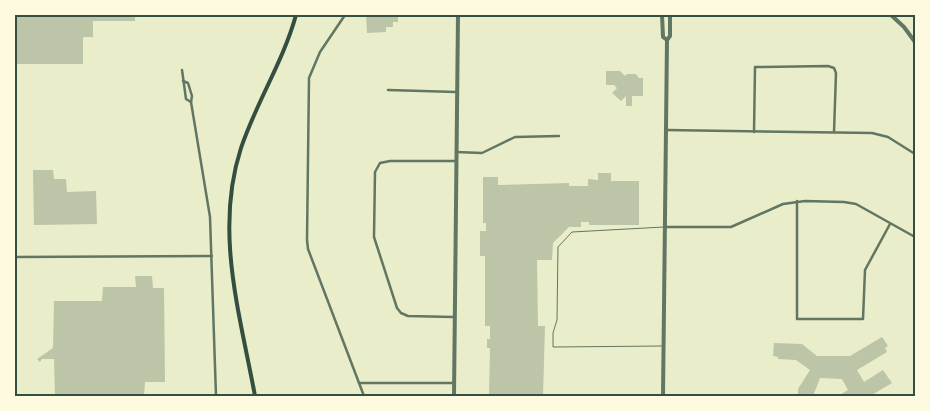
<svg xmlns="http://www.w3.org/2000/svg" width="930" height="411" font-family="Helvetica,sans-serif">
<style>
.building{fill:#bcc5a7}
.lines{fill:none;stroke-linecap:round;stroke-linejoin:round}
.service{stroke:#617663;stroke-width:1}
.minor{stroke:#617663;stroke-width:2.5}
.tertiary{stroke:#617663;stroke-width:4}
.secondary{stroke:#344e41;stroke-width:4}
.neatline{fill:none;stroke:#344e41;stroke-width:2}
</style>
<rect width="100%" height="100%" fill="#e9edc9"/>
<g class="building">
<path d="M 15,15 L 135,15 L 135,21 L 93,21 L 93,37 L 83,37 L 83,64 L 15,64 Z"/>
<path d="M 366,15 L 393,15 L 398,16 L 398,22 L 393,22 L 393,27 L 386,27 L 386,32 L 367,33 Z"/>
<path d="M 606,71 L 620,71 L 625,76 L 627,74 L 636,74 L 639,78 L 643,78 L 643,96 L 632,96 L 632,106 L 626,106 L 626,96 L 621,101 L 612,93 L 617,88 L 614,85 L 606,85 Z"/>
<path d="M 33,170 L 53,170 L 54,179 L 66,179 L 67,192 L 96,191 L 97,224 L 34,225 Z"/>
<path d="M 598,173 L 611,173 L 611,181 L 639,181 L 639,225 L 589,225 L 589,222 L 581,222 L 581,227 L 569,227 L 553,243 L 552,260 L 537,260 L 538,326 L 545,326 L 543,396 L 489,396 L 490,348 L 487,348 L 487,339 L 490,339 L 490,326 L 485,326 L 485,256 L 480,256 L 480,231 L 486,231 L 486,223 L 483,223 L 483,177 L 498,177 L 498,185 L 569,183 L 569,186 L 588,186 L 588,179 L 598,180 Z"/>
<path d="M 135,276 L 152,276 L 153,288 L 164,288 L 165,382 L 145,382 L 144,396 L 55,396 L 54,359 L 42,359 L 40,362 L 37,359 L 53,348 L 54,301 L 102,301 L 103,287 L 136,287 Z"/>
<path d="M 882,337 L 888,346 L 885,348 L 887,352 L 857,370 L 864,382 L 883,370 L 892,383 L 870,396 L 838,396 L 848,390 L 842,379 L 820,378 L 813,396 L 798,396 L 798,389 L 810,370 L 796,360 L 778,359 L 778,357 L 773,356 L 774,343 L 802,344 L 817,356 L 850,356 Z"/>
</g>
<g class="lines">
<path class="service" d="M 663,346 L 553,347 L 553,333 L 557,320 L 558,247 L 572,232 L 664,227"/>
<g class="minor">
<path d="M 345,15 L 320,52 L 309,78 L 307,240 L 308,249 L 364,396"/>
<path d="M 182,70 L 186,99 L 191,102"/>
<path d="M 183,81 L 188,83 L 192,96 L 191,102 L 210,217 L 216,396"/>
<path d="M 388,90 L 456,92"/>
<path d="M 666,130 L 872,133 L 888,137 L 915,154"/>
<path d="M 754,132 L 755,67 L 828,66 L 834,68 L 836,73 L 834,132"/>
<path d="M 456,152 L 482,153 L 515,137 L 559,136"/>
<path d="M 797,201 L 797,319 L 863,319 L 865,270 L 890,224"/>
<path d="M 665,227 L 731,227 L 783,204 L 805,201 L 844,202 L 856,204 L 915,237"/>
<path d="M 15,257 L 212,256"/>
<path d="M 453,317 L 408,316 L 401,313 L 397,308 L 374,237 L 375,172 L 380,163 L 390,161 L 455,161"/>
<path d="M 359,383 L 453,383"/>
</g>
<g class="tertiary">
<path d="M 662,15 L 663,37 L 667,40"/>
<path d="M 891,15 L 904,27 L 915,42"/>
<path d="M 454,396 L 458,15"/>
<path d="M 663,396 L 667,40 L 670,36 L 670,15"/>
</g>
<path class="secondary" d="M 255,396 C 240,314 214,231 241,148 C 256,103 283,62 296,15"/>
</g>
<rect width="930" height="411" fill="none" stroke="#fefae0" stroke-width="32"/>
<rect x="16" y="16" width="898" height="379" class="neatline"/>
</svg>
